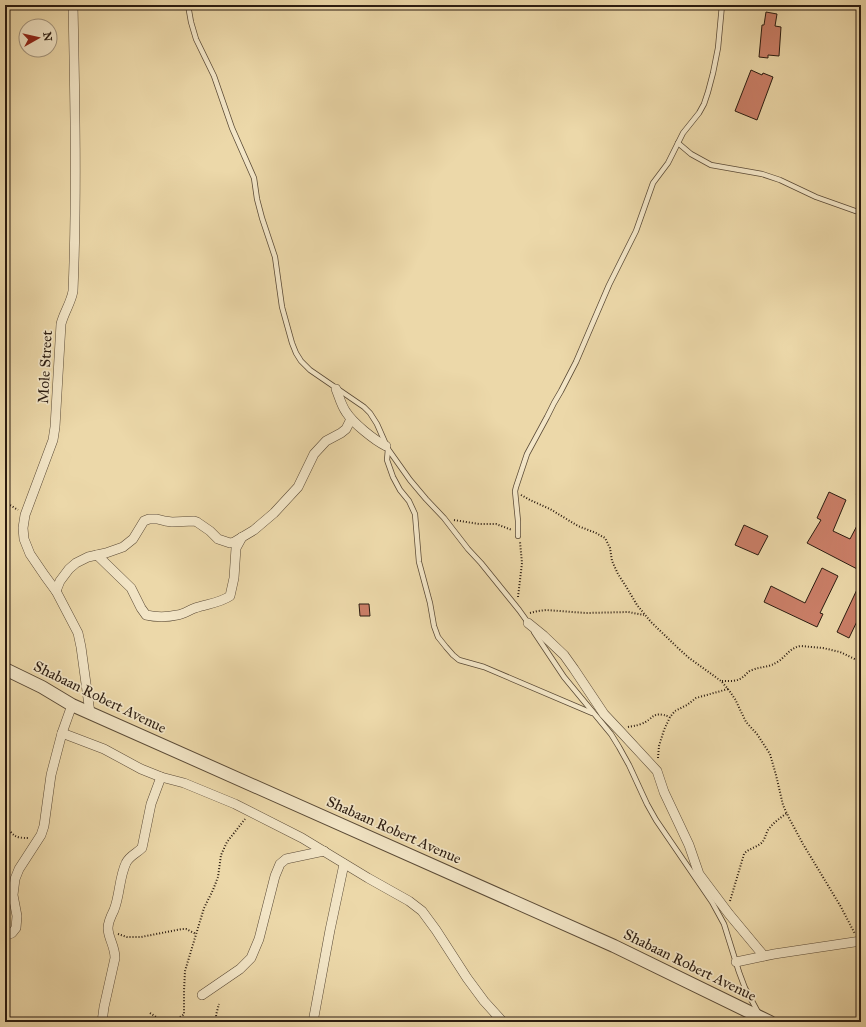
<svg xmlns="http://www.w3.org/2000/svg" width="866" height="1027" font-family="'IM FELL Great Primer',serif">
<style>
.building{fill:#cb7f68;stroke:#2a1b10}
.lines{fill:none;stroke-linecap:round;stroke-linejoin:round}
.service-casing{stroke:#5a4a36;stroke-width:6}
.minor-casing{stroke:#5a4a36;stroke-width:10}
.tertiary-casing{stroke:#5a4a36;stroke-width:14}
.path{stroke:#2a1b10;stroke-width:2;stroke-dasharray:1 2;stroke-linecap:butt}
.service{stroke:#f3e6c7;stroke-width:4.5}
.minor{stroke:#f3e6c7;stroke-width:9}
.tertiary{stroke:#f3e6c7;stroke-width:12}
.labels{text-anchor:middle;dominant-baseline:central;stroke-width:3.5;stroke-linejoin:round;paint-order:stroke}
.street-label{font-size:15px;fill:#2a1b10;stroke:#f3e6c7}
</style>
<rect width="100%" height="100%" fill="#ecd8a9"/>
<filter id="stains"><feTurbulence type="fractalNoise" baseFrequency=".005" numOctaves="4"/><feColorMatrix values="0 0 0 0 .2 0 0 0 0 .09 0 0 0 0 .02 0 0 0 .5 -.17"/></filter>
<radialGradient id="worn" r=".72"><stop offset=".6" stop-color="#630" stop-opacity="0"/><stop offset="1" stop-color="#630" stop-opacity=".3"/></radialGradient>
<g class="building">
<path d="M 766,12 L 777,14 L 775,26 L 781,27 L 779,56 L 768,55 L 768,58 L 759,57 L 762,25 L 764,25 Z"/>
<path d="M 751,70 L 762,75 L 763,73 L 773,77 L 757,120 L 735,111 Z"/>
<path d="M 829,492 L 846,500 L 833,531 L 850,539 L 861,518 L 861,571 L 807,543 L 821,520 L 817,518 Z"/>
<path d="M 744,525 L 768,536 L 758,555 L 735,545 Z"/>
<path d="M 822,568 L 838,576 L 820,613 L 823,614 L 817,627 L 764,602 L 771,586 L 805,603 Z"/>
<path d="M 861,581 L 861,613 L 849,638 L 837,632 Z"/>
<path d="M 359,604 L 369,604 L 370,616 L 360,616 Z"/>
</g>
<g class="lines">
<g class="service-casing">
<g id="service">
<path d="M 188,5 L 191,22 L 196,39 L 214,76 L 232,128 L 254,178 L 257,199 L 262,218 L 275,257 L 282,307 L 292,343 L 296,353 L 301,361 L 310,370 L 364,407 L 370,413 L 377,424 L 388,449 L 410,480 L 426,499 L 444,518 L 468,549 L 481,563 L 519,610 L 529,624"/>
<path d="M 678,143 L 691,154 L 711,165 L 762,174 L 780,180 L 816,197 L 861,213"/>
<path d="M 388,449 L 387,460 L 393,477 L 400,490 L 409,501 L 415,514 L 419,562 L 430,603 L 434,626 L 438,637 L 446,647 L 453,655 L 459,660 L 484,667 L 592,713"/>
<path d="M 859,494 L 861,495"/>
<path d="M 518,536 L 518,521 L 515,491 L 516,487 L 527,454 L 547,417 L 554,403 L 561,391 L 576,362 L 609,285 L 636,231 L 653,183 L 668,163 L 683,133 L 699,113 L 704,104 L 708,92 L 713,73 L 718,48 L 722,5"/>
<path d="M 534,632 L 564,677 L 611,734 L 619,747 L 629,765 L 647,804 L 656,820 L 712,902 L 724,924 L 739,972 L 745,988 L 759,1014"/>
</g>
</g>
<g class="minor-casing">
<g id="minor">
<path d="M 73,5 C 75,100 77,196 73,291 C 71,303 64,312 61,324 L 55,427 L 53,440 L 25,515 L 23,528 L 24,539 L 30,554 L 45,576 L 56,591 L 78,633 L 81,647 L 90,713"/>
<path d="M 336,389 C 339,396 341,405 346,412 C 353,423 374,440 386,446"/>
<path d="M 97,555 L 131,588 L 141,608 L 146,615 C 155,617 168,617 177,615 C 184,614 189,610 195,608 C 206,604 220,603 230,596 L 234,578 L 236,548 L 242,537"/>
<path d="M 56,591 L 60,581 L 69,569 L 76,563 L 88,557 L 106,553 L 123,547 L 133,539 L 144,521 L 149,519 L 157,519 L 165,521 L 172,522 L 194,521 L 197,522 L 210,531 L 218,539 L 230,543 L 234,542 L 254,530 L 274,513 L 298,487 L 314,454 L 326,441 L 341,433 L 346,429 L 351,419"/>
<path d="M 528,623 L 544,636 L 564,655 L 574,669 L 604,714 L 620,731 L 657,771 L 664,792 L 689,845 L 699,874 L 729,914 L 764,956"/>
<path d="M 62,733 L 104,749 L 141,769 L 161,777 L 184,783 L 235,804 L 302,838 L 368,878 L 409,901 L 422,911 L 436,930 L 467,978 L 484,1001 L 503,1022"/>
<path d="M 5,936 L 12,933 L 16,928 L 17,916 L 13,895 L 15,879 L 19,869 L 41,835 L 44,826 L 51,775 L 62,733 L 72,705"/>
<path d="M 736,962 L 774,954 L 861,941"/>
<path d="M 202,995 L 240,969 L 251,958 L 259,939 L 275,876 L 280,864 L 286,859 L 324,851"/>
<path d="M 102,1022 L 104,1007 L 115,958 C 115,946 108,938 108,928 C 108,922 111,916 114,910 C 120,895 119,878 126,863 C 129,856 137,853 142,848 L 151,804 L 161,777"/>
<path d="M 313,1022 L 330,930 L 344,864"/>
</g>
</g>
<g class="tertiary-casing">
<path id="tertiary" d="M 5,669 L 42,687 L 72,705 L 614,946 L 770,1022"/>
</g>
<g class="path">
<path d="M 521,495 L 530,500 L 550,509 L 578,526 L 596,533 L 605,538 L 610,548 L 612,561 L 618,574 L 627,588 L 637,605 L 651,622 L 678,648 L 689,658 L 721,681 L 728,689 L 735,699 L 746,722 L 757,734 L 770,754 L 776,775 L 783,805 L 789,818 L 803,844 L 841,907 L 855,934"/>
<path d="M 5,502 L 18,510"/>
<path d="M 454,520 L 479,524 L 496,524 L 512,530"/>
<path d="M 518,597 L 522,563 L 520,542"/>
<path d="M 530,613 L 538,611 L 546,610 L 586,613 L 628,612 L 644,615"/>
<path d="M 722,681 C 729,681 737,682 743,677 C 746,675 748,671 752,670 C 762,666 769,668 779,661 C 787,655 791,647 801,646 L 823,648 L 840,652 L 861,662"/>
<path d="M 628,727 C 632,726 636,726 641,724 C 655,719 651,710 670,717"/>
<path d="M 658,758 L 659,746 L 664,730 L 670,717 L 675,711 L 687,705 L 696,698 L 728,689"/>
<path d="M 5,825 C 14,836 14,838 29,838"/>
<path d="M 730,901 L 744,854 C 748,849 755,848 760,844 C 765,841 765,835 768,830 C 773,823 780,818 787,813"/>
<path d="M 118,934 L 127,937 L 141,937 L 182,929 L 186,929 L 196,934"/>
<path d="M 150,1013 L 164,1022"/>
<path d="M 169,1022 L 182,1016 L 184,1014 L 184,991 L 185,971 L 204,908 L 213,890 L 218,877 L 221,855 L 227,842 L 245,819"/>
<path d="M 217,1022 L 216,1015 L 219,1004"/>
</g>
<use href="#service" class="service"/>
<use href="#minor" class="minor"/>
<use href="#tertiary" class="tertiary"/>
</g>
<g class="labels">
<g class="street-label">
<text transform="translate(45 367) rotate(-87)">Mole Street</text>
<text transform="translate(100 697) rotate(26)">Shabaan Robert Avenue</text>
<text transform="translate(394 830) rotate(24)">Shabaan Robert Avenue</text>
<text transform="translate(690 965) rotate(26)">Shabaan Robert Avenue</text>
</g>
</g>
<rect width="866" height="1027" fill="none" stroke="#ecd8a9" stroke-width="20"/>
<rect x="6" y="6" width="854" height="1015" fill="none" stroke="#2a1b10" stroke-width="2"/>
<rect x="10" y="10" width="846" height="1007" fill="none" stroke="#2a1b10"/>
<g transform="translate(38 38) rotate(82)"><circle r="19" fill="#f3e6c7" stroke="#a3957e"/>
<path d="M0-3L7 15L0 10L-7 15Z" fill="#8f2418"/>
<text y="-6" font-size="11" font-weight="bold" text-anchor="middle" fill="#2a1b10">N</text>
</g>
<rect width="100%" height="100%" filter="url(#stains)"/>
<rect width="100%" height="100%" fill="url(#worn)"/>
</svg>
